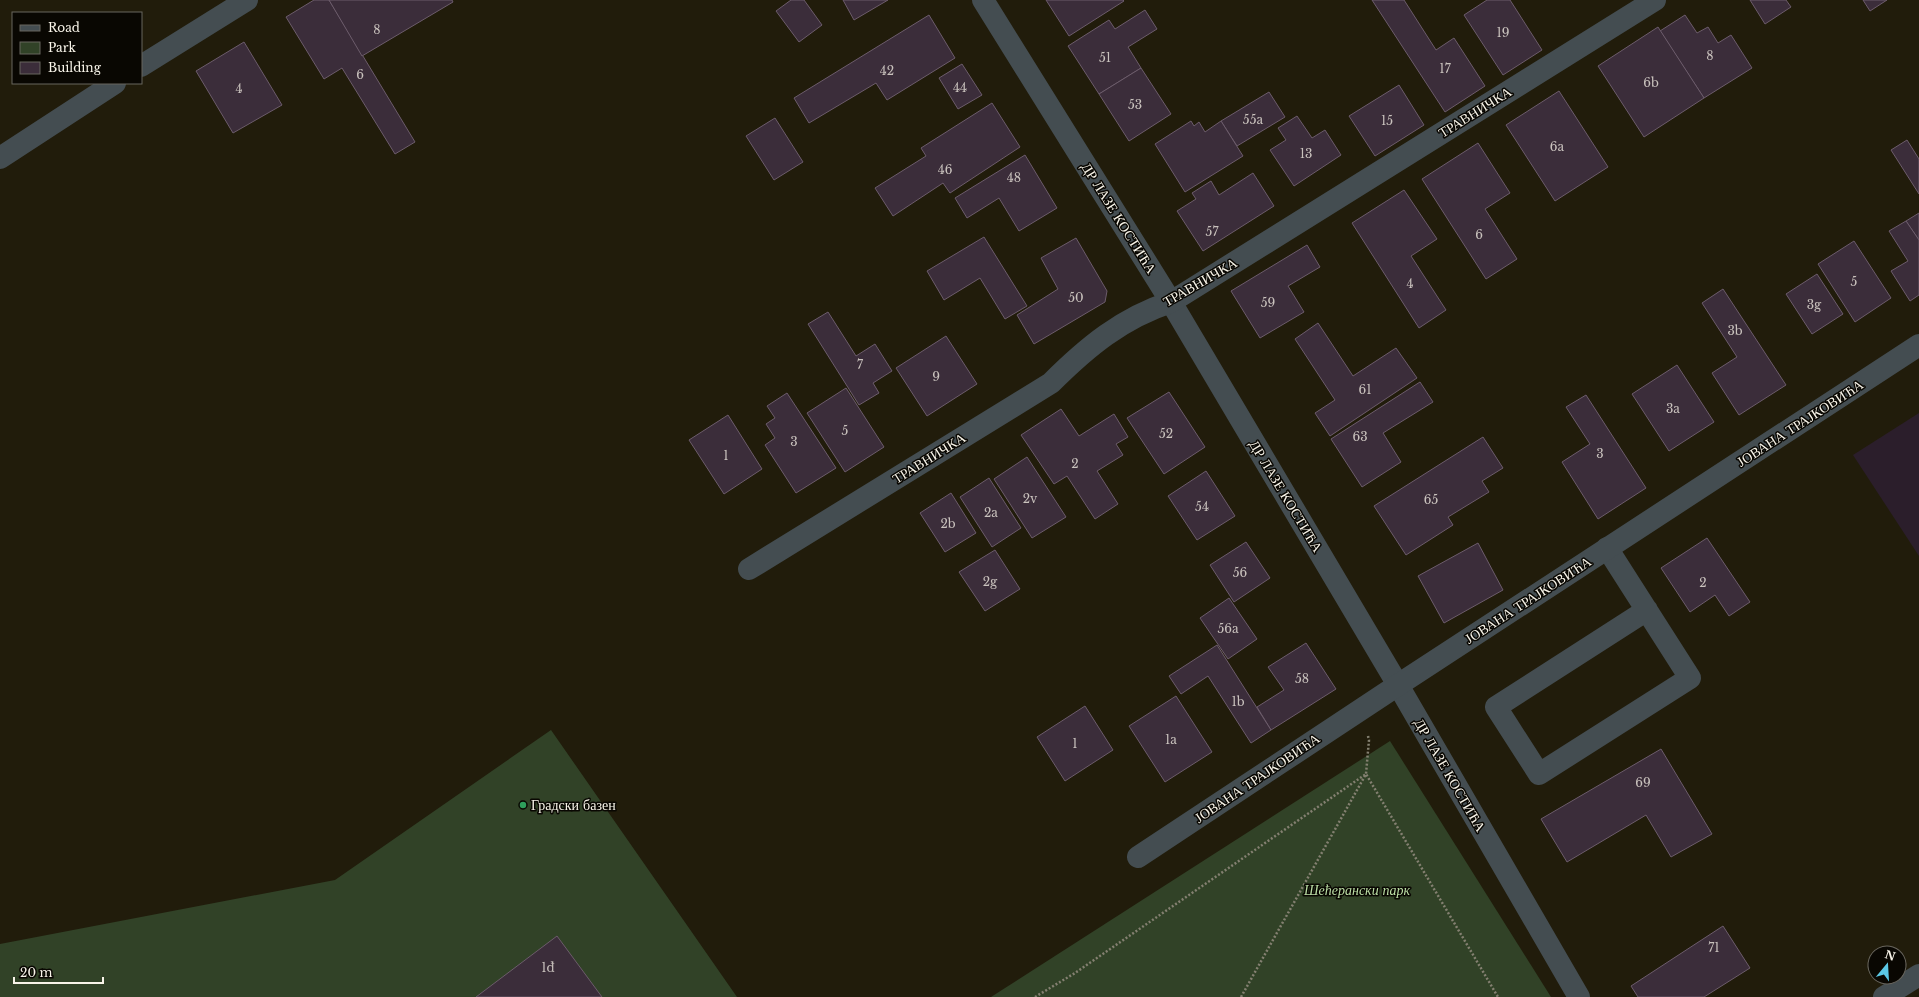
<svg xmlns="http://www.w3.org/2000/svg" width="1919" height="997" font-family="'Libre Baskerville',serif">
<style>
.commercial{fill:#2b1e2b}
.green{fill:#314227}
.building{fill:#3b2d3a;stroke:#6c5c6b}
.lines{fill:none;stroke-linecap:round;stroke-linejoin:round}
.path{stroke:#848071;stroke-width:2.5;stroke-dasharray:2 2;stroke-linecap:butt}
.minor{stroke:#444d51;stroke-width:22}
.leisure-dot{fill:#2e9e5b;stroke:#090702;stroke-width:1.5}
.labels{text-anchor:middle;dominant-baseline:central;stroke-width:3;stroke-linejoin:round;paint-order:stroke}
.number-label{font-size:12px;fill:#c9c2bd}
.street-label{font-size:14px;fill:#f8f4e9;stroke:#090702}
.poi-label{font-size:14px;fill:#f8f4e9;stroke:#090702;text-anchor:start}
.park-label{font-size:14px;font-style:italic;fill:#bbdea5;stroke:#090702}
</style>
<rect width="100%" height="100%" fill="#211c0b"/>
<path class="commercial" d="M 1919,413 L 1919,556 L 1853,455 Z"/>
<g class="green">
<path d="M 551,730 L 737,997 L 0,997 L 0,944 L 335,880 Z"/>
<path d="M 1390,741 L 1551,997 L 991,997 Z"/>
</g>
<g class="building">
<path d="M 314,0 L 329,0 L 415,142 L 395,154 L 342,68 L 324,79 L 286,17 Z"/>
<path d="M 329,0 L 452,0 L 453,2 L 362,56 Z"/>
<path d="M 791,0 L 804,0 L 822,25 L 799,42 L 776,11 Z"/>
<path d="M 843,0 L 888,0 L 854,20 Z"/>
<path d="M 1046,0 L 1123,0 L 1124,1 L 1069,36 Z"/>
<path d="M 1372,0 L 1404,0 L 1436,50 L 1454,38 L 1485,86 L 1445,112 Z"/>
<path d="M 1487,0 L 1510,0 L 1542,50 L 1503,75 L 1464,15 Z"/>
<path d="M 1750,0 L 1786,0 L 1791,7 L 1765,24 Z"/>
<path d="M 1863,0 L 1887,0 L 1870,11 Z"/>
<path d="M 1145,10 L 1157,29 L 1128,47 L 1141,68 L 1099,94 L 1068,46 L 1109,20 L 1115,29 Z"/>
<path d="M 929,15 L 955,58 L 887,100 L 876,83 L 809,123 L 794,98 Z"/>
<path d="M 1685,15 L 1697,33 L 1708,27 L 1718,43 L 1731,35 L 1752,68 L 1704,98 L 1660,31 Z"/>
<path d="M 1658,27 L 1704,98 L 1644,137 L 1598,66 Z"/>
<path d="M 244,42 L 282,105 L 233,133 L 196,71 Z"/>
<path d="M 962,64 L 982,95 L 958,109 L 939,78 Z"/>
<path d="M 1141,68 L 1171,114 L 1129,141 L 1099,94 Z"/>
<path d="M 1399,85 L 1424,125 L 1375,156 L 1349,116 Z"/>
<path d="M 1559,91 L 1608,167 L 1555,201 L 1506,125 Z"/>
<path d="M 1269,92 L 1285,117 L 1237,146 L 1221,121 Z"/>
<path d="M 992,103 L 1020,147 L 950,193 L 943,183 L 893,216 L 875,188 L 926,156 L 921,148 Z"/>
<path d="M 1297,116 L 1312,138 L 1325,130 L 1341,155 L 1294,186 L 1270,150 L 1286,140 L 1278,128 Z"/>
<path d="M 775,118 L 803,162 L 774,180 L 746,136 Z"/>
<path d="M 1191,121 L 1194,126 L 1199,122 L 1205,132 L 1221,121 L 1243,156 L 1185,192 L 1155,144 Z"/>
<path d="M 1907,140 L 1919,159 L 1919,194 L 1891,150 Z"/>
<path d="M 1478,143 L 1510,193 L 1485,209 L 1517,259 L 1486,279 L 1422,179 Z"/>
<path d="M 1025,155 L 1057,208 L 1019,231 L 999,198 L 967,218 L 955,198 Z"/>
<path d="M 1253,173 L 1274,206 L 1203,251 L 1177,211 L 1196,199 L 1192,193 L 1211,181 L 1219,195 Z"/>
<path d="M 1404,190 L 1437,239 L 1411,256 L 1446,310 L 1419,328 L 1352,223 Z"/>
<path d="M 1919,213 L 1919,240 L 1906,221 Z"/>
<path d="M 1906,221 L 1919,240 L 1919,295 L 1910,301 L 1891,271 L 1908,261 L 1889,231 Z"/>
<path d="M 984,237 L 1027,306 L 1005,319 L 980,278 L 944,300 L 927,271 Z"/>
<path d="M 1076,238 L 1107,291 L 1105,302 L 1034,344 L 1017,315 L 1058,289 L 1041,258 Z"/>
<path d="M 1854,241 L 1891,298 L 1855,322 L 1818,264 Z"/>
<path d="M 1307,245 L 1320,267 L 1288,286 L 1304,312 L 1260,338 L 1231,291 Z"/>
<path d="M 1817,274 L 1843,314 L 1812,334 L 1786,294 Z"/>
<path d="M 1723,289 L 1786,385 L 1739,415 L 1712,373 L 1737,357 L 1702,303 Z"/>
<path d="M 828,312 L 856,356 L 875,344 L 892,371 L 873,383 L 879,393 L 859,405 L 808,324 Z"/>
<path d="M 1318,323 L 1353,376 L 1396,348 L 1417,378 L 1330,436 L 1315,413 L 1335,400 L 1295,339 Z"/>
<path d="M 946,336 L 977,384 L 927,416 L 896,368 Z"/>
<path d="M 1677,365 L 1714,422 L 1669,451 L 1632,394 Z"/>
<path d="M 1420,382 L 1433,402 L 1383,433 L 1401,462 L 1362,487 L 1331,439 Z"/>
<path d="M 846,388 L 884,447 L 845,472 L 807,413 Z"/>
<path d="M 1169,392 L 1205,447 L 1164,474 L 1127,418 Z"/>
<path d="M 787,393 L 836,468 L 796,493 L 765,445 L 775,438 L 766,424 L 775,418 L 767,406 Z"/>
<path d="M 1586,395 L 1646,488 L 1598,519 L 1562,462 L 1590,444 L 1566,407 Z"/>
<path d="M 1061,409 L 1079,436 L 1114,414 L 1128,437 L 1116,444 L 1123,455 L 1097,471 L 1118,504 L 1095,519 L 1067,476 L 1054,484 L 1021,435 Z"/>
<path d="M 728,415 L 762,469 L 724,494 L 689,440 Z"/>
<path d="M 1483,437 L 1503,468 L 1482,481 L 1489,492 L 1448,517 L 1453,525 L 1406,555 L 1374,506 Z"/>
<path d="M 1027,457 L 1066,517 L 1032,538 L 994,479 Z"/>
<path d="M 1206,471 L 1235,516 L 1197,540 L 1168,496 Z"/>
<path d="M 989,478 L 1021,528 L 992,547 L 960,497 Z"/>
<path d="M 951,493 L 976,533 L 945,552 L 920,513 Z"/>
<path d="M 1707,538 L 1750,602 L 1729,616 L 1715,595 L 1690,612 L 1661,568 Z"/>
<path d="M 1246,542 L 1270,578 L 1234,602 L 1210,565 Z"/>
<path d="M 1478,543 L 1503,590 L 1444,623 L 1418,576 Z"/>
<path d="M 995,550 L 1020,589 L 985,611 L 959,572 Z"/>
<path d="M 1229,598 L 1257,639 L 1228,659 L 1200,618 Z"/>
<path d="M 1306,643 L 1336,689 L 1271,730 L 1257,707 L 1284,690 L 1268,667 Z"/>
<path d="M 1217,645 L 1271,730 L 1251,743 L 1208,676 L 1181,694 L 1169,676 Z"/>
<path d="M 1176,696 L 1212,752 L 1165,782 L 1129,726 Z"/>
<path d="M 1085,706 L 1113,750 L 1065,781 L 1037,737 Z"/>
<path d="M 1661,749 L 1712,834 L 1671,857 L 1646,815 L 1567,862 L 1541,819 Z"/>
<path d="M 1723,926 L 1750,968 L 1704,997 L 1638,997 L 1631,986 Z"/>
<path d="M 557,936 L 602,997 L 476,997 Z"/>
</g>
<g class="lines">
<g class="path">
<path d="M 1035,997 L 1075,973 L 1366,774 L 1498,997"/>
<path d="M 1241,997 L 1366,774 L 1369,740 L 1368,736"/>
</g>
<g class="minor">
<path d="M 983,0 L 1171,302 L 1398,685 L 1579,997"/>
<path d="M 141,66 L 247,0"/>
<path d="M 0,158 L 115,83"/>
<path d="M 1607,548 L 1690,678 L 1539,774 L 1496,707 L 1647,610"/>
<path d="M 749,569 L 1051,383 C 1087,347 1122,318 1171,302 L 1655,0"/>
<path d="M 1138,857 L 1398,685 L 1919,345"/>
<path d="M 1884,997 L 1919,975"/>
</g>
</g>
<circle class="leisure-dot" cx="523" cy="805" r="4"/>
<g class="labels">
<g class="number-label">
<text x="377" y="29">8</text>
<text x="1503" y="32">19</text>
<text x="1710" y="55">8</text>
<text x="1105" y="57">51</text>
<text x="1445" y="68">17</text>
<text x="887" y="70">42</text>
<text x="360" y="74">6</text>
<text x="1651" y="82">6b</text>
<text x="960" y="87">44</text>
<text x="239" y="88">4</text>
<text x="1135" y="104">53</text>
<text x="1253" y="119">55a</text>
<text x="1387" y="120">15</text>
<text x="1557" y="146">6a</text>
<text x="1306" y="153">13</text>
<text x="945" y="169">46</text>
<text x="1014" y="177">48</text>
<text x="1212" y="231">57</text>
<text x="1479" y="234">6</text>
<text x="1854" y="281">5</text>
<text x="1410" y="283">4</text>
<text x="1076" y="297">50</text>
<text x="1268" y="302">59</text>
<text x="1814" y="304">3g</text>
<text x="1735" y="330">3b</text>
<text x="860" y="364">7</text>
<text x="936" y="376">9</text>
<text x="1365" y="389">61</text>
<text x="1673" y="408">3a</text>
<text x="845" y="430">5</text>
<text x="1166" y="433">52</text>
<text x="1360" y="436">63</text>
<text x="794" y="441">3</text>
<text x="1600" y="453">3</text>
<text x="726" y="455">1</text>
<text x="1075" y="463">2</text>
<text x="1030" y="498">2v</text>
<text x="1431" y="499">65</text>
<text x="1202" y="506">54</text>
<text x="991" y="512">2a</text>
<text x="948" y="523">2b</text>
<text x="1240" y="572">56</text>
<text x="990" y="581">2g</text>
<text x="1703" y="582">2</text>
<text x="1228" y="628">56a</text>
<text x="1302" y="678">58</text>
<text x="1238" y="701">1b</text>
<text x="1171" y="739">1a</text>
<text x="1075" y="743">1</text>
<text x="1643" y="782">69</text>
<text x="1714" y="947">71</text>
<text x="548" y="967">1đ</text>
</g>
<g class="street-label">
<text transform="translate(1475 112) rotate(-32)">ТРАВНИЧКА</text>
<text transform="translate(1119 218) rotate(58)">ДР ЛАЗЕ КОСТИЋА</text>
<text transform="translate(1200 282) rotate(-30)">ТРАВНИЧКА</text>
<text transform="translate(1800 423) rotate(-33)">ЈОВАНА ТРАЈКОВИЋА</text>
<text transform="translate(929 458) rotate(-32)">ТРАВНИЧКА</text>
<text transform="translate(1286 496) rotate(59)">ДР ЛАЗЕ КОСТИЋА</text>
<text transform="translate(1528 600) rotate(-33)">ЈОВАНА ТРАЈКОВИЋА</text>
<text transform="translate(1450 775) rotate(60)">ДР ЛАЗЕ КОСТИЋА</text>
<text transform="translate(1257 778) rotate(-34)">ЈОВАНА ТРАЈКОВИЋА</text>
</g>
<g class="poi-label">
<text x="531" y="805">Градски базен</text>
</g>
<g class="park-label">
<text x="1357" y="890">Шећерански парк</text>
</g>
</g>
<rect x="12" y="12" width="130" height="72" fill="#090702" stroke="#69665e"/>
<rect x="20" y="25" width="20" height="6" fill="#444d51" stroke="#69665e"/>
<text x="48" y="32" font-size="12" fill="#f8f4e9">Road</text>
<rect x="20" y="42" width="20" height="12" fill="#314227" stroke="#69665e"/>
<text x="48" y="52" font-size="12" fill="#f8f4e9">Park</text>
<rect x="20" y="62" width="20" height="12" fill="#3b2d3a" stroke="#69665e"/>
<text x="48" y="72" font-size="12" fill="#f8f4e9">Building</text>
<g transform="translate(1887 965) rotate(18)"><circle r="19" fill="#090702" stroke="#69665e"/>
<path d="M0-3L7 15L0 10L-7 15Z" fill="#5bc8e6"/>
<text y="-6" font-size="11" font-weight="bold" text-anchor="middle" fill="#f8f4e9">N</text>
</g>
<path d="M14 977v6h89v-6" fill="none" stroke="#f8f4e9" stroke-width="2"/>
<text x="20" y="977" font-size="12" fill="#f8f4e9" stroke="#090702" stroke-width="3" paint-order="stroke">20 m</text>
</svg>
